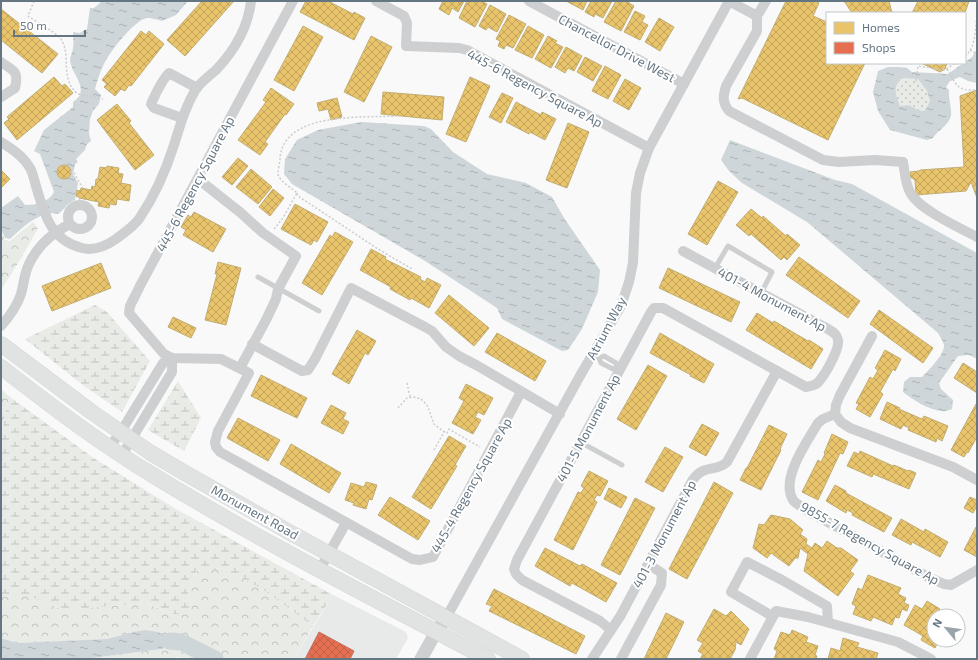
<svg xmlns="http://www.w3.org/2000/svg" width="978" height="660" font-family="'Exo 2',sans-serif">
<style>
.built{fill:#e8e9e9}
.green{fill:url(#green-dots)}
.forest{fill:url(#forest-crowns)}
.wetland{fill:url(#wetland-marsh)}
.water{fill:url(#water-ripples);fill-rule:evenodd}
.homes{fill:url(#homes-cross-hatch);stroke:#c1ad72}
.shops{fill:url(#shops-cross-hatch);stroke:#c07160}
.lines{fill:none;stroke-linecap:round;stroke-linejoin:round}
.river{stroke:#ced6d9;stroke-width:17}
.secondary-casing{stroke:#d5d6d7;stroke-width:16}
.path{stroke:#cbcccd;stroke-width:1.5;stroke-dasharray:2 2;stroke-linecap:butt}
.service{stroke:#cecfd0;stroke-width:5}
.minor{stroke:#cecfd0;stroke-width:10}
.tertiary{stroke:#cecfd0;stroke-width:13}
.secondary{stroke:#e1e2e2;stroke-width:15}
.labels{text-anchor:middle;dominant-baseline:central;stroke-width:4;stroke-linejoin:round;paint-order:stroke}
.street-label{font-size:13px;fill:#657683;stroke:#fff}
</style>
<defs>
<pattern id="green-dots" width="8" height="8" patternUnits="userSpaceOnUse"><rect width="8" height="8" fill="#e8ebe6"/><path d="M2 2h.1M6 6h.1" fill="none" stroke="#c0c3c0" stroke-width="1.8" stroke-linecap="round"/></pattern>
<pattern id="forest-crowns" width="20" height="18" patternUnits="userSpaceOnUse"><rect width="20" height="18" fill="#e8ebe6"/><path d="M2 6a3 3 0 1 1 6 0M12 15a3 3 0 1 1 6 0" fill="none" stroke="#c0c3c0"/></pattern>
<pattern id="wetland-marsh" width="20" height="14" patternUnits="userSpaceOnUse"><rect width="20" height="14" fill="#e8ebe6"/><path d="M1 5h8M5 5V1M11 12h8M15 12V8" fill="none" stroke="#c0c3c0"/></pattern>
<pattern id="water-ripples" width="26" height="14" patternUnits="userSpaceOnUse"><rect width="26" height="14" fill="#ced6d9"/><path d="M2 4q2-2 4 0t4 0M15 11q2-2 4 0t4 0" fill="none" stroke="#abb2b5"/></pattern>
<pattern id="homes-cross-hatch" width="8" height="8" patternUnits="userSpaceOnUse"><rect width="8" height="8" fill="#e9c46a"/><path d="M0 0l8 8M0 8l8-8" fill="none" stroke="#c0a45d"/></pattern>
<pattern id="shops-cross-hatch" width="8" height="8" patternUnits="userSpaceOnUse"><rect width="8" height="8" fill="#e76f51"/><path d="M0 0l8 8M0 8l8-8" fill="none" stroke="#bf6049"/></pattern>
</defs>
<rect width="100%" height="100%" fill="#f9f9f9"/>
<path class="built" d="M 333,595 L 406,632 L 408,638 L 396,659 L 294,659 Z"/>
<path class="green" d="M 902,78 L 918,79 L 927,91 L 930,101 L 925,111 L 918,110 L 909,105 L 900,106 C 896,94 892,89 902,78 Z"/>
<g class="forest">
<path d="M 33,222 L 38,228 L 23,255 L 1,290 L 1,231 L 5,240 L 10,241 Z"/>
<path d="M 1,389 L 10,397 L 7,404 L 3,428 L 1,430 Z"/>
<path d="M 222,568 L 261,588 L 313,626 L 294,659 L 182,659 L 178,657 L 168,659 L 84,659 L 162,649 L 145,630 L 133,632 L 107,639 L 17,643 L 1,638 L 1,597 L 29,596 L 63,610 L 145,603 L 173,614 L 191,605 L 188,593 L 196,571 Z"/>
</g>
<g class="wetland">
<path d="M 95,305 L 107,312 L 150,361 L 122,412 L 84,386 L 25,339 Z"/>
<path d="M 178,381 L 201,418 L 184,451 L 148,430 Z"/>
<path d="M 10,397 L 92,457 L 176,509 L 333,595 L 313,626 L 261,588 L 222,568 L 196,571 L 188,593 L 191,605 L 185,614 L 174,614 L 145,603 L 63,610 L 29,596 L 1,597 L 1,430 L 3,428 L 7,404 Z"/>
</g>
<g class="water">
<path d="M 100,1 L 188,1 L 176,15 L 162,21 C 158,20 152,18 147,18 C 135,20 115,46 108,57 C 102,66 98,78 95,89 L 101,95 L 99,104 L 93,111 L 90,119 L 89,134 L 91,141 L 87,144 L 85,150 L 76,159 L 78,162 L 75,164 L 73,174 L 78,183 L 75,200 C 66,204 65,209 58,214 C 41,209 21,229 10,239 L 5,238 L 1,229 L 1,208 L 18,196 L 25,205 C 36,205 49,202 54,192 L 40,154 L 34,151 L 44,130 L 73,107 L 73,102 C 92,91 71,74 70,60 C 70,56 73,52 73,48 C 74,43 73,37 73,32 L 80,33 L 87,29 L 90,8 L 94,8 L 100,3 Z"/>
<path d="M 977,49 L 977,83 L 968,81 L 960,77 L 950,81 L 946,87 L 949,90 C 948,98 952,108 951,116 C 948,126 938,130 933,138 L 927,140 L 890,130 L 878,111 L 873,92 L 878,71 L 888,67 L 898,67 L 907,68 L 912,72 L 948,74 L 972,57 ZM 902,78 L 918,79 L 927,91 L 930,101 L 925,111 L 918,110 L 909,105 L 900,106 C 896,94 892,88 902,78 Z"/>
<path d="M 361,122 L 424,126 L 431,129 L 453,152 L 487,174 L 526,183 L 552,197 L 564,218 L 600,270 L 598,292 L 582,329 L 568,350 L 562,351 L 502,319 L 497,308 L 425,261 L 292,184 L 284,174 L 285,159 L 297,140 L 318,130 Z"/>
<path d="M 730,140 L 835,180 L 852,184 L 977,253 L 977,359 L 969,355 L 958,356 L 939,383 L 941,389 L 953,400 L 952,409 C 949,410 945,412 942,411 C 929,410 913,400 903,392 L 904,382 L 910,377 L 922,377 C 928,371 945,354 944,345 C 943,341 940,337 938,333 L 807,222 L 742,183 L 729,171 L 721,160 Z"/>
<path d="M 145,630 L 158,632 L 170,638 L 170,643 L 162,649 L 84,659 L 1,659 L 1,638 L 17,643 L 107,639 L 133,632 Z"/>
</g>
<g class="homes">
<path d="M 202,1 L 234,1 L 185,56 L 167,40 Z"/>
<path d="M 306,1 L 328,1 L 353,14 L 354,12 L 365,18 L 354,40 L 300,12 Z"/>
<path d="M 443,1 L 464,1 L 458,12 L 452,8 L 449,15 L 439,9 Z"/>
<path d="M 467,1 L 481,1 L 487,4 L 475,27 L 459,18 Z"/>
<path d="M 566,1 L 587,1 L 583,10 Z"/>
<path d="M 591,1 L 612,1 L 603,18 L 595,14 L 594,17 L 585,12 Z"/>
<path d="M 616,1 L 626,1 L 634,6 L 621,31 L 604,22 Z"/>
<path d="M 786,1 L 815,1 L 819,3 L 813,16 L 827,22 L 827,63 L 865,63 L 828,140 L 742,98 L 738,99 Z"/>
<path d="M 844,1 L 889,1 L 892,13 L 852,13 Z"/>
<path d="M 918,1 L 969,1 L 965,13 L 912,13 Z"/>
<path d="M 490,5 L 506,14 L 497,32 L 488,27 L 486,30 L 479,26 Z"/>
<path d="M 1,9 L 58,54 L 42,73 L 1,40 Z"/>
<path d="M 635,11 L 645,16 L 642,22 L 648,25 L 640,40 L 624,32 Z"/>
<path d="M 509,15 L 526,24 L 513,48 L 506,45 L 504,49 L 498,46 L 500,41 L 496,39 Z"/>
<path d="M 659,18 L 674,27 L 660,51 L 645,42 Z"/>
<path d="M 303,26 L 323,37 L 294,91 L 274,80 Z"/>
<path d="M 528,26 L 544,35 L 532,58 L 515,50 Z"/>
<path d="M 141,31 L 146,35 L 149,31 L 164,44 L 131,86 L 129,85 L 125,91 L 121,89 L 115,96 L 104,87 L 107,84 L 102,80 Z"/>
<path d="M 371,36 L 392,47 L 364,102 L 344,92 Z"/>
<path d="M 548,36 L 557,41 L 555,43 L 563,47 L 551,68 L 535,59 Z"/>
<path d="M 566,47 L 582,56 L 574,71 L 568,68 L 565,73 L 555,67 Z"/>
<path d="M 585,57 L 602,66 L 593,81 L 577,72 Z"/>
<path d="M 921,63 L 947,63 L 945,69 L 940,72 Z"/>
<path d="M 605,66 L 621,75 L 608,99 L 592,91 Z"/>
<path d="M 54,77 L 62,86 L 65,84 L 73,93 L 17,140 L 4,123 L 9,119 L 7,117 Z"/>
<path d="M 470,77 L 490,86 L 466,142 L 446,134 Z"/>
<path d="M 625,79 L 641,88 L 629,110 L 613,101 Z"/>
<path d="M 271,88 L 294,104 L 286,115 L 285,114 L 265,142 L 268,144 L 260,155 L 238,140 L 266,102 L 263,100 Z"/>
<path d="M 977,90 L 977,198 L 971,182 L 966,191 L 916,195 L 915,180 L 910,177 L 910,172 L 919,171 L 920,170 L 964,167 L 960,96 Z"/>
<path d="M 383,92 L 444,97 L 442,120 L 381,114 Z"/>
<path d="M 502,93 L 513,98 L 501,123 L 489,117 Z"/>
<path d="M 337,98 L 342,117 L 331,120 L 328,109 L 319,111 L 317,103 Z"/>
<path d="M 516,102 L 541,115 L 542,112 L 556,119 L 545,140 L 530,132 L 529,134 L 506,122 Z"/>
<path d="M 117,104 L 131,121 L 129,123 L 154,155 L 135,170 L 97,120 Z"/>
<path d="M 568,123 L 589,132 L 567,188 L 546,180 Z"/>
<path d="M 238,158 L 248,166 L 232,185 L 222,177 Z"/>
<circle cx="64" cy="172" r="7"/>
<path d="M 107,166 L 119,168 L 118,173 L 123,174 L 121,183 L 131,185 L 129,201 L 117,199 L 116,205 L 110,204 L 109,208 L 98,206 L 99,202 L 79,198 L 79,197 L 76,196 L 77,190 L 80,191 L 81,188 L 91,190 L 92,186 L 95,187 L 96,179 L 98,179 L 100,167 L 107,168 Z"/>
<path d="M 251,169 L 272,187 L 258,204 L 236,187 Z"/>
<path d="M 1,170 L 10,179 L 1,188 Z"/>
<path d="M 718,181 L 738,192 L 707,245 L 688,234 Z"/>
<path d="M 273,189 L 284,198 L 270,216 L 259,207 Z"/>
<path d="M 295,204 L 328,222 L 317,242 L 314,240 L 311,245 L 281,229 Z"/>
<path d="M 751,209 L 762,218 L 763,216 L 786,236 L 787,234 L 800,245 L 787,260 L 784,257 L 781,260 L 751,234 L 749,236 L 736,225 Z"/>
<path d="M 194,212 L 226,229 L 213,252 L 183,235 L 186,230 L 181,227 L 188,215 L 191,217 Z"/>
<path d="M 335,232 L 353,242 L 322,295 L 302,283 L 330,235 L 332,237 Z"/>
<path d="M 371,249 L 386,257 L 385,259 L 421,277 L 420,279 L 425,282 L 427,278 L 441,285 L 429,308 L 411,298 L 410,300 L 390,289 L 391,287 L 360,270 Z"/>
<path d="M 799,257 L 860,301 L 848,318 L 786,275 Z"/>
<path d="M 218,262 L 241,268 L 226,325 L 205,320 L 217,274 L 215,274 Z"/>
<path d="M 101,263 L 111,288 L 52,311 L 42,286 Z"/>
<path d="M 668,268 L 740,302 L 731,322 L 659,288 Z"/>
<path d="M 449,295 L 489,328 L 474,346 L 435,313 Z"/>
<path d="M 879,310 L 933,348 L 923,363 L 870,324 Z"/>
<path d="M 757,313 L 773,323 L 774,321 L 808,341 L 809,340 L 823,349 L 811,369 L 746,330 Z"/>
<path d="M 173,317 L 196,328 L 191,338 L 168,327 Z"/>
<path d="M 357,330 L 376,341 L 368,355 L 365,353 L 349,384 L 332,374 Z"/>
<path d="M 497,333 L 546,361 L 535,381 L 485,352 Z"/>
<path d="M 660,333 L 714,364 L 704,383 L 690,376 L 691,375 L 650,353 Z"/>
<path d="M 885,350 L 901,359 L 895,371 L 893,369 L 880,392 L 883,394 L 870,417 L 856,409 L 859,404 L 856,403 L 870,377 L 873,379 L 878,370 L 875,368 Z"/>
<path d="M 963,363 L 977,372 L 977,393 L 954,378 Z"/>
<path d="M 648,365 L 667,376 L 636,430 L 617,419 Z"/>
<path d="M 261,375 L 307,398 L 297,418 L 251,396 Z"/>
<path d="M 466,384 L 493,398 L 484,415 L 478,412 L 475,417 L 481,420 L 473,434 L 452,423 L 464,401 L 459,398 Z"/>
<path d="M 887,402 L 900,408 L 899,409 L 922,419 L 924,416 L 948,426 L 942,441 L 937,438 L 936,442 L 908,430 L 909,428 L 903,425 L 901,429 L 880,419 Z"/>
<path d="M 976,404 L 977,405 L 977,437 L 968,453 L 967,452 L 964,457 L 951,450 Z"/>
<path d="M 331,405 L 346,413 L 343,419 L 349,422 L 343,434 L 321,423 Z"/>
<path d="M 238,418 L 280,440 L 268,461 L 227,438 Z"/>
<path d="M 702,424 L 719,433 L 706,456 L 689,447 Z"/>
<path d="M 769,425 L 787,434 L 780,449 L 781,450 L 761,490 L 740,480 L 746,468 L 747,468 Z"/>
<path d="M 832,434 L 848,442 L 843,454 L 840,453 L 818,500 L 802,492 L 818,460 L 821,462 L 825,454 L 824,453 Z"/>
<path d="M 449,436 L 466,446 L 455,465 L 457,466 L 431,509 L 412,497 Z"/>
<path d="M 291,444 L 341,473 L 329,493 L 280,464 Z"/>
<path d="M 665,447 L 683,457 L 663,492 L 645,482 Z"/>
<path d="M 860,451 L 893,466 L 894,465 L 908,471 L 909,470 L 916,473 L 909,489 L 873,474 L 872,477 L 847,466 L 854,452 L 859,454 Z"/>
<path d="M 589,471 L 608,481 L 600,496 L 597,495 L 594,500 L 597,502 L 573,550 L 554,540 L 578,492 L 581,493 L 584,488 L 581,486 Z"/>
<path d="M 366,482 L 377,485 L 372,500 L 369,499 L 366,509 L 353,505 L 354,503 L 345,500 L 351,483 L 364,487 Z"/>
<path d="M 714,482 L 733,493 L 687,579 L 669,569 Z"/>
<path d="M 835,485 L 846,491 L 846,493 L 892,518 L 884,532 L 852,515 L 853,513 L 847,510 L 846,513 L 826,501 Z"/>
<path d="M 609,488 L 627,497 L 621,508 L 604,499 Z"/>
<path d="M 390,497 L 430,521 L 418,540 L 378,515 Z"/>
<path d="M 970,497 L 977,500 L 977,506 L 973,513 L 964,508 Z"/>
<path d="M 635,498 L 655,508 L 620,575 L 601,565 Z"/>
<path d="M 771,515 L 790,519 L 803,530 L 800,534 L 807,539 L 806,544 L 812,548 L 815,543 L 822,548 L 827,541 L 837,548 L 841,548 L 858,560 L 850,571 L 854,574 L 838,596 L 804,571 L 808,554 L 800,548 L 798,558 L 795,558 L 789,566 L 771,553 L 767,558 L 753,548 L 759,524 L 764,525 Z"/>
<path d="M 901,519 L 924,532 L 925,529 L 948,542 L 940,557 L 912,542 L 911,545 L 892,535 Z"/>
<path d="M 976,527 L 977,527 L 977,557 L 964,550 Z"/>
<path d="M 545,548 L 580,566 L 582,564 L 617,583 L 606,602 L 572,583 L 570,586 L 535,566 Z"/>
<path d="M 868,575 L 901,588 L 898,594 L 906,598 L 904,603 L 909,605 L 907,611 L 902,609 L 899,618 L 895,617 L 892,625 L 873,617 L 871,621 L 853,614 L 856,606 L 852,604 L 858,588 L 862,590 Z"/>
<path d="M 494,589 L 585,636 L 576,654 L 489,611 L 492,606 L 486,604 Z"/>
<path d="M 927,601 L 940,609 L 939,611 L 948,616 L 934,616 L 934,640 L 939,640 L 935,648 L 921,640 L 923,636 L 904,625 L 915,605 L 922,609 Z"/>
<path d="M 714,609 L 726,616 L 731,611 L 749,629 L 741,645 L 736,642 L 735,650 L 730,659 L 709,658 L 708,659 L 700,659 L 703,654 L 698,651 L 703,643 L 697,640 Z"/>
<path d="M 666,613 L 684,622 L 666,659 L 644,659 Z"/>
<path d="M 792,630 L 808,637 L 806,642 L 818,646 L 815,655 L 817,656 L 816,659 L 774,659 L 777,651 L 774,649 L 781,632 L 790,635 Z"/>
<path d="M 843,638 L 859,643 L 857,647 L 878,653 L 876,659 L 828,659 L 831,648 L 840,651 Z"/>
</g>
<path class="shops" d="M 319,632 L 354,651 L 350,659 L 305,659 Z"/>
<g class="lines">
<path class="river" d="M 170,641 L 181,642 L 215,659"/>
<g class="secondary-casing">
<g id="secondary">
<path d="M 1,344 L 93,413 L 151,453 L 185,473 L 289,532 L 522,659"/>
<path d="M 1,367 C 51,406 102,445 156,477 C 264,543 377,600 488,659"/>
</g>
</g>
<g class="path">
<path d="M 34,1 L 28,16 C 35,21 57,33 61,39 C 72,56 59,79 78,94 L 103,99"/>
<path d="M 970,50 L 977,54"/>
<path d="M 965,56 C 976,48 975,29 977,16"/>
<path d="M 947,69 C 957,85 956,91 977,90"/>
<path d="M 916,81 L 918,66 L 945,70 L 955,63"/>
<path d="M 70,172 L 74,173 L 82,187 L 82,188"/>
<path d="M 297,193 L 298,196 L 378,249 L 412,269"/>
<path d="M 78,205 L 80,199"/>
<path d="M 274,229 L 283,218 L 297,193 C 292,188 279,181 278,174 C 278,169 280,163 280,158 C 284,111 364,118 397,116"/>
<path d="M 407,383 L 410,397"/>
<path d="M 398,408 L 407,398 L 414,397 L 421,399 L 427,405 L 434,424 L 443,431 L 447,433 L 449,429 L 480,447"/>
<path d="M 434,450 L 444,432"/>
</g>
<g class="service">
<path d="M 715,268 L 728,246 L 772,272 L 761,293"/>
<path d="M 258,277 L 319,311"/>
<path d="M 593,354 L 599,358 L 601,363 L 613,369 L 617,367 L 620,369"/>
<path d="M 599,358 L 604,356 L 616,363 L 617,367"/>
<path d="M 580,442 L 622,465"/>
</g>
<g class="minor">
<path d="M 293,1 L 141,284 L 130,306 L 129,313 L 164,354 L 172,358 L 221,359 L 249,373 L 218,431 L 215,442 L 216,447 L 220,452 L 412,559 L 420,560 L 433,557 L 521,392"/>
<path d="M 376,1 L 404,16 L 407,23 L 406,46 L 459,48 L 467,50 L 649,148"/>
<path d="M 529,1 L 684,84"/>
<path d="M 766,1 L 757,16 L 757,31 L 726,86 C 723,96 722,102 729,111 L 823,160 L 839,162 L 875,160 L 903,162 C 905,172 905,183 910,192 C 918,209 960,228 977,237"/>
<path d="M 1,62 C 14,71 19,71 15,88 L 1,97"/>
<path d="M 182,118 L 154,108 L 151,104 C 156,93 161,81 169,73 L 197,88"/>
<path d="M 1,142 C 12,149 23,156 30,168 C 33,173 34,180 36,186 C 44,213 50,240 82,248 C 94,251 106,246 116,239 C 124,233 133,227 139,219 C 154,197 166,170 174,145 C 180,126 185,107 196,89 C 201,82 209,76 216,70 C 234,51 248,28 251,1"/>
<path d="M 198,179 L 241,213 L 263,233 L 296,256 L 278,289 L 276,299 L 266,320 L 240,368"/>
<circle cx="80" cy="217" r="12"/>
<path d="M 1,326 C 9,317 17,306 21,294 C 24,284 24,274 29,264 C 38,245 52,233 70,224"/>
<path d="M 252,344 L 302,371 L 308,370 L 315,359 L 351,288 L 425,327 L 432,331 L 446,347 L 459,356 L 478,366 L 560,414"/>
<path d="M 835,414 L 823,419 L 818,423 C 807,442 780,479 793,500 C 796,504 804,508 808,511 L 928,577 L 944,584 L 951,585 L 977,570"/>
<path d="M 835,414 L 841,422 L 850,428 L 953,467 L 977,480"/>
<path d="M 835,414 L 836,405 L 840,395 L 872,336"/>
<path d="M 110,447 L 125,425 L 163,363 L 172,358"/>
<path d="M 122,455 L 172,372 L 172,358"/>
<path d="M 320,569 L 346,523"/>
<path d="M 772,616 L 731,592 L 747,562 L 782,580 L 827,606 L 828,622"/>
<path d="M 446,618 L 581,374 L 621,306 L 629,282 L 633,263 L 636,193 L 640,173 L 649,148 L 729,1 L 757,16"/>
<path d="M 611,630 L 600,621 L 522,580 L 516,574 L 514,569 L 517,560 L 651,312 L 654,308 L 663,308 L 806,387 C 812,386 817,385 820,380 C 826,373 840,348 838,340 C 837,334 833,332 828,329 L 683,251"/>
<path d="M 592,659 L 621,615 L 692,481 C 704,463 716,473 727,462 L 777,371"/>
<path d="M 621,659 L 661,585 L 662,573 L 649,565"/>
<path d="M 750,659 L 776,611 L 808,617 L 898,642 L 931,659"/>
</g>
<path class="tertiary" d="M 421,659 L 436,632 L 446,618"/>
<use href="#secondary" class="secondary"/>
</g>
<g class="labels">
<g class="street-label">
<text transform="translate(617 48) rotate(28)">Chancellor Drive West</text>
<text transform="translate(535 88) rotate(28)">445-6 Regency Square Ap</text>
<text transform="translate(195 184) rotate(-62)">445-6 Regency Square Ap</text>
<text transform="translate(772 299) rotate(28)">401-4 Monument Ap</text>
<text transform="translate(606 328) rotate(-62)">Atrium Way</text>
<text transform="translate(588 428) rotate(-62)">401-5 Monument Ap</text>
<text transform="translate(471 485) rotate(-61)">445-4 Regency Square Ap</text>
<text transform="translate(255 512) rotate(29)">Monument Road</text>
<text transform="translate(664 534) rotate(-62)">401-3 Monument Ap</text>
<text transform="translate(870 543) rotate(29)">9855-7 Regency Square Ap</text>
</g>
</g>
<rect width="978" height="660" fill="none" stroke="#657683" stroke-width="4"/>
<rect x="826" y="12" width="140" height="52" fill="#ffffff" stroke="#c1c8cd"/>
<rect x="834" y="22" width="20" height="12" fill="#e9c46a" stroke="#c1c8cd"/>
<text x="862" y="32" font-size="12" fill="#657683">Homes</text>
<rect x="834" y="42" width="20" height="12" fill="#e76f51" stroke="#c1c8cd"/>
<text x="862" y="52" font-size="12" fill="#657683">Shops</text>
<g transform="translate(946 628) rotate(299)"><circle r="19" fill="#ffffff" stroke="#c1c8cd"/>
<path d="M0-3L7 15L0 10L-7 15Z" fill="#99a4ac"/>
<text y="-6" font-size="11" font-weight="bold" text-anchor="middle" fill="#657683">N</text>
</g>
<path d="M14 30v6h71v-6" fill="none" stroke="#657683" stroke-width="2"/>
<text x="20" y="30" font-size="12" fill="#657683" stroke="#ffffff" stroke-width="3" paint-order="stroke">50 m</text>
</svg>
